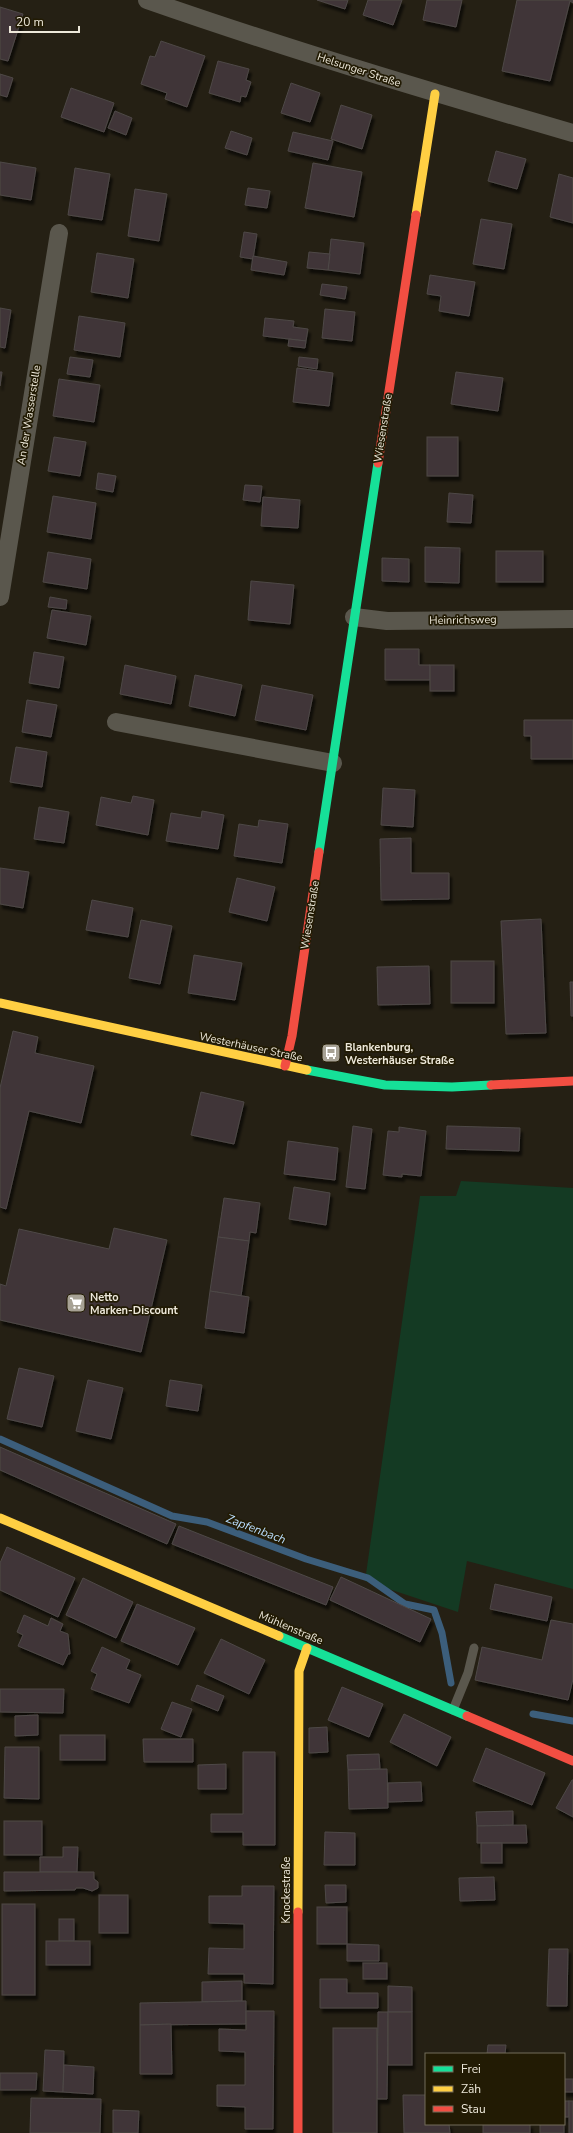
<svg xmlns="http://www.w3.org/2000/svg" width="573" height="2133" font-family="'Nunito Sans',sans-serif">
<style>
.green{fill:#143a23}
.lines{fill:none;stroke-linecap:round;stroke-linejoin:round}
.stream{stroke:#3c5e7b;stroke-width:7}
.building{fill:#3f3637;stroke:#4e4847;filter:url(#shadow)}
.lane{stroke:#5a574d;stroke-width:9}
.street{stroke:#5a574d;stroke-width:18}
.fast{stroke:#16e098;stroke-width:9}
.slow{stroke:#ffcf43;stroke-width:9}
.jam{stroke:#f24e42;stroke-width:9}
.labels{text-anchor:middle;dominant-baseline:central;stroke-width:3.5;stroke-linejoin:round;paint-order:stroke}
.street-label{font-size:11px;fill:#ede8da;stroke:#221b04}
.poi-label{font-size:11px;font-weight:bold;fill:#ede8da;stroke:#221b04;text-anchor:start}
.water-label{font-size:12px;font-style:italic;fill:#badeff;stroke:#221b04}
</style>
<defs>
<filter id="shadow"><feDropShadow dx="2.5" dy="4.5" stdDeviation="1" flood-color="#0009"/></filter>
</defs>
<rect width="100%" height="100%" fill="#252014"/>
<path class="green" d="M 461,1181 L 573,1188 L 573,1589 L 467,1561 L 458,1612 L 365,1581 L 420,1196 L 456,1196 Z"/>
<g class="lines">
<g class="stream">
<path d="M 0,1439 L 172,1516 L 207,1522 L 306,1559 L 368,1578 L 405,1604 L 434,1610 L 442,1633 L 451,1683"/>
<path d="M 533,1714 L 573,1721"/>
</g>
</g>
<g class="building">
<path d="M 317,0 L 348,0 L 345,9 Z"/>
<path d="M 368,0 L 402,0 L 393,25 L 363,15 Z"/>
<path d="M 427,0 L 462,0 L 456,27 L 423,20 Z"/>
<path d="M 517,0 L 573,0 L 573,3 L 570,1 L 550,81 L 502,71 Z"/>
<path d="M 0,7 L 23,14 L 8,61 L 0,59 Z"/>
<path d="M 161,41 L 205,56 L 187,107 L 165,99 L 167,93 L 141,84 L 150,56 L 155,57 Z"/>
<path d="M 218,61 L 249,69 L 246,80 L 251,82 L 246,97 L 241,96 L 240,102 L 209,93 Z"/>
<path d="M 0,74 L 13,78 L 7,97 L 0,95 Z"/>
<path d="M 291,83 L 320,93 L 310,122 L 281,113 Z"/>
<path d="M 71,88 L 114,103 L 104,132 L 61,117 Z"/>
<path d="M 341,105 L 372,115 L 362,149 L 331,139 Z"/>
<path d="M 115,111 L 132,118 L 126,135 L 108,128 Z"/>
<path d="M 231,131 L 252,138 L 247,155 L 225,148 Z"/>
<path d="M 293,132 L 333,141 L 328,160 L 288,151 Z"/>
<path d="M 496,151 L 526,159 L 517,189 L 488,181 Z"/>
<path d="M 0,162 L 36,168 L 31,200 L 0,195 Z"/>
<path d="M 313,163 L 362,172 L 354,217 L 305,208 Z"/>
<path d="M 75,168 L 110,174 L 102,220 L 68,215 Z"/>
<path d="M 559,174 L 573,178 L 573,223 L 550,217 Z"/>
<path d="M 248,188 L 270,191 L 267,208 L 245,205 Z"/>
<path d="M 135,189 L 167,194 L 159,241 L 128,236 Z"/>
<path d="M 481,219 L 512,224 L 504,269 L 473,264 Z"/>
<path d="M 244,232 L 257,234 L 253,259 L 240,257 Z"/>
<path d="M 331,239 L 364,243 L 360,274 L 328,270 Z"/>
<path d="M 309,252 L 330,254 L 328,270 L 307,268 Z"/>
<path d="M 97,253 L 134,259 L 128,298 L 91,292 Z"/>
<path d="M 253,256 L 287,262 L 284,275 L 251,270 Z"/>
<path d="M 430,275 L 475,282 L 469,316 L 439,311 L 441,296 L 427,294 Z"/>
<path d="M 322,284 L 347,287 L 345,299 L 320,295 Z"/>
<path d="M 0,308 L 11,310 L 5,348 L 0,347 Z"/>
<path d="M 325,309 L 355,312 L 352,341 L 322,338 Z"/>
<path d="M 79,316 L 125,323 L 120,357 L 74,350 Z"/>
<path d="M 265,318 L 294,321 L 293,327 L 308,329 L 306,341 L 263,336 Z"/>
<path d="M 289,339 L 306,341 L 305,348 L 288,346 Z"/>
<path d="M 70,357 L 93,360 L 90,377 L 67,374 Z"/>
<path d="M 299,357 L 318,359 L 317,369 L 298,366 Z"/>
<path d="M 297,368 L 333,373 L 329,406 L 293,402 Z"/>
<path d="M 0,372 L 2,372 L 0,386 Z"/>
<path d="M 456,372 L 503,378 L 498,411 L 451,404 Z"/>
<path d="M 59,379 L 100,385 L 94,422 L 53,416 Z"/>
<path d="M 54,437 L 86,442 L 80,476 L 48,471 Z"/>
<rect x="427" y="437" width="31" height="39"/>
<path d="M 98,473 L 116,476 L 113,492 L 96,489 Z"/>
<path d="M 245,485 L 262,486 L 260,502 L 243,500 Z"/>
<path d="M 449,493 L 473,495 L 471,523 L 447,522 Z"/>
<path d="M 53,496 L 96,503 L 91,539 L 47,532 Z"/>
<path d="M 263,497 L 300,500 L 298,528 L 261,526 Z"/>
<path d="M 425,547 L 460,548 L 459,583 L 425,582 Z"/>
<rect x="496" y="551" width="47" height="31"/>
<path d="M 48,552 L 91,559 L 87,589 L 43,582 Z"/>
<path d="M 382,558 L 409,559 L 409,582 L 382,581 Z"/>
<path d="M 251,581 L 294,585 L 290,624 L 248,620 Z"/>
<path d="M 50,597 L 67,600 L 66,609 L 48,607 Z"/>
<path d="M 52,610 L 91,616 L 86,645 L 47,638 Z"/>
<path d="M 385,649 L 419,649 L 419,665 L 430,665 L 430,680 L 385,680 Z"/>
<path d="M 34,652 L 64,657 L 59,688 L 29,683 Z"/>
<path d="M 125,665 L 176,676 L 171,704 L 120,694 Z"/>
<rect x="430" y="665" width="24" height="26"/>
<path d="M 195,675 L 242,685 L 235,716 L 189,706 Z"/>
<path d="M 262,685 L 313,695 L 306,730 L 255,720 Z"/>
<path d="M 27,700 L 57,705 L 51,737 L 22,732 Z"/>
<path d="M 524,720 L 573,720 L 573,759 L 531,759 L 531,736 L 524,736 Z"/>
<path d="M 16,747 L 47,752 L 42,787 L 10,782 Z"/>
<path d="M 383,788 L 415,790 L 413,827 L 381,825 Z"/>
<path d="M 133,796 L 154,800 L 148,835 L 96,825 L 101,797 L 131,803 Z"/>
<path d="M 39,807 L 69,812 L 64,843 L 34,839 Z"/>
<path d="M 202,811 L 224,815 L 218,849 L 166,841 L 171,813 L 201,818 Z"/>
<path d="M 259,820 L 288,824 L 282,863 L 234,856 L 239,824 L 258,827 Z"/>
<path d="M 411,838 L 411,873 L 449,873 L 449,899 L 381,900 L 380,839 Z"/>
<path d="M 0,868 L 29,872 L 23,908 L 0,904 Z"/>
<path d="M 237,878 L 275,887 L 267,921 L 229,912 Z"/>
<path d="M 92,900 L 133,908 L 128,937 L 86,930 Z"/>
<path d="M 541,919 L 546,1033 L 506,1034 L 501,921 Z"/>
<path d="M 141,920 L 172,926 L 160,984 L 129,978 Z"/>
<path d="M 194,955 L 242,963 L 235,1000 L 188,993 Z"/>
<rect x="451" y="961" width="43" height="42"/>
<path d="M 429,966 L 430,1004 L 378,1005 L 377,967 Z"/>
<path d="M 570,982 L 573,982 L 573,1016 L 571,1016 Z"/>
<path d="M 13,1031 L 38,1037 L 35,1053 L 94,1066 L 81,1123 L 29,1111 L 6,1209 L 0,1207 L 0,1088 Z"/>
<path d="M 201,1092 L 244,1102 L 234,1144 L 191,1135 Z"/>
<path d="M 353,1126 L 372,1129 L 365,1189 L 346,1187 Z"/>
<path d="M 447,1126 L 520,1128 L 519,1151 L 446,1149 Z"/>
<path d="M 399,1127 L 426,1131 L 421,1176 L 402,1174 L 402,1177 L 383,1175 L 388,1131 L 399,1132 Z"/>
<path d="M 288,1141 L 338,1148 L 335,1180 L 284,1174 Z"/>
<path d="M 294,1187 L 330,1193 L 326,1225 L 289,1219 Z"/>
<path d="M 224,1198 L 260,1203 L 256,1233 L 250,1232 L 249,1241 L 218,1237 Z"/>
<path d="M 114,1228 L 167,1240 L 141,1352 L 0,1320 L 0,1284 L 6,1286 L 19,1229 L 109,1249 Z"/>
<path d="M 218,1237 L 249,1241 L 241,1296 L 210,1291 Z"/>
<path d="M 210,1291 L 249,1297 L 244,1333 L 205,1328 Z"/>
<path d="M 19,1368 L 54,1376 L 42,1427 L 7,1419 Z"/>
<path d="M 88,1380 L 123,1388 L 111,1439 L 76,1431 Z"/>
<path d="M 170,1380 L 202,1385 L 198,1411 L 166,1406 Z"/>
<path d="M 0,1447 L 176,1524 L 167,1544 L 0,1470 Z"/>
<path d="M 179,1526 L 333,1587 L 326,1605 L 172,1544 Z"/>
<path d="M 7,1547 L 75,1578 L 58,1617 L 0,1590 L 0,1563 Z"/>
<path d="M 341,1577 L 431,1619 L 420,1642 L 330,1600 Z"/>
<path d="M 83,1578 L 133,1602 L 116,1638 L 66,1615 Z"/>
<path d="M 495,1584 L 552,1597 L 547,1621 L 490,1609 Z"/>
<path d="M 137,1604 L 195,1628 L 178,1665 L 121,1641 Z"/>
<path d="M 24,1615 L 48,1626 L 51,1618 L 63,1624 L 60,1631 L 68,1634 L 70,1654 L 68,1654 L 63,1665 L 18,1646 L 23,1635 L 17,1632 Z"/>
<path d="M 551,1620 L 573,1624 L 573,1679 L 568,1700 L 475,1680 L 482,1647 L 542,1660 Z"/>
<path d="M 221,1639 L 265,1660 L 249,1694 L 204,1673 Z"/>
<path d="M 102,1647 L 130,1660 L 126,1669 L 141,1675 L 129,1703 L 91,1689 L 97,1674 L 91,1671 Z"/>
<path d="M 197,1685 L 224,1696 L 218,1711 L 191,1700 Z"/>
<path d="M 342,1687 L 383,1704 L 369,1737 L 328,1720 Z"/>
<path d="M 0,1689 L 64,1689 L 63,1713 L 0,1712 Z"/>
<path d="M 172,1702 L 192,1709 L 181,1737 L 161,1729 Z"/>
<path d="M 404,1714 L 451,1737 L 437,1766 L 390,1742 Z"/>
<path d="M 38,1715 L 38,1735 L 15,1736 L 15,1716 Z"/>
<path d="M 327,1727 L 328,1752 L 309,1753 L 309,1728 Z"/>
<rect x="60" y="1735" width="45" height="25"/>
<path d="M 143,1739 L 193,1739 L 193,1762 L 144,1762 Z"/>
<path d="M 5,1747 L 39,1747 L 39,1799 L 4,1798 Z"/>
<path d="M 486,1748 L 545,1773 L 532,1805 L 473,1781 Z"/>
<path d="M 243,1752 L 275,1752 L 275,1845 L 243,1845 L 243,1832 L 211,1832 L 211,1814 L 243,1814 Z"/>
<path d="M 379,1754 L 380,1769 L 348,1770 L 347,1755 Z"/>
<path d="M 226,1764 L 226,1789 L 198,1789 L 198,1765 Z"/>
<path d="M 387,1769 L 388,1808 L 349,1809 L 348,1770 Z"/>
<path d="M 572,1780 L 573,1780 L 573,1817 L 556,1808 Z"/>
<path d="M 421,1782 L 422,1801 L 388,1802 L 388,1783 Z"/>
<path d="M 513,1811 L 513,1825 L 477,1826 L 476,1812 Z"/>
<rect x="4" y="1821" width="38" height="34"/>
<path d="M 526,1825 L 527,1843 L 477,1843 L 477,1826 Z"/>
<path d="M 325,1832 L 355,1833 L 355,1865 L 324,1865 Z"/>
<rect x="481" y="1843" width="21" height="20"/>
<path d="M 63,1847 L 78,1847 L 77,1872 L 40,1872 L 40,1857 L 63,1857 Z"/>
<path d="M 4,1872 L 94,1872 L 94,1879 L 98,1882 L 98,1888 L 92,1891 L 83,1888 L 76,1888 L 75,1890 L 4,1891 Z"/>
<path d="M 494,1877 L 495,1900 L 460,1901 L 459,1878 Z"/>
<path d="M 325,1885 L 346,1885 L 346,1902 L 326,1903 Z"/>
<path d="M 242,1886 L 274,1886 L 273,1984 L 244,1983 L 244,1974 L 208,1974 L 209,1948 L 244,1949 L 244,1924 L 209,1923 L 209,1896 L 242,1896 Z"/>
<rect x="99" y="1895" width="29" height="38"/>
<rect x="2" y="1904" width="33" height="91"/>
<rect x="317" y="1907" width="30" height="37"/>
<rect x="59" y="1919" width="15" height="22"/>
<rect x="46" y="1941" width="44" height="24"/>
<path d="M 347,1944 L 379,1945 L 379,1961 L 347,1961 Z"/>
<path d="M 549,1949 L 568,1949 L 567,2006 L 547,2006 Z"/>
<rect x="363" y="1963" width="24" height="16"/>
<path d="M 320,1979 L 347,1979 L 347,1993 L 378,1993 L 378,2008 L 320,2008 Z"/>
<path d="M 242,1981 L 242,2001 L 202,2002 L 202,1982 Z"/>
<path d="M 388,1986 L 412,1987 L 412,2012 L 388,2012 Z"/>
<path d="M 246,2001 L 246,2024 L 140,2025 L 140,2003 Z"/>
<path d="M 246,2011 L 274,2011 L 273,2129 L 245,2129 L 245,2107 L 217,2106 L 217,2085 L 245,2085 L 245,2052 L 219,2051 L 219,2029 L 246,2030 Z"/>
<path d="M 378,2012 L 388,2012 L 387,2099 L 377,2099 Z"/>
<rect x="388" y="2012" width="24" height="53"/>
<path d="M 171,2024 L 172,2074 L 140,2074 L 140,2025 Z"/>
<rect x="333" y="2028" width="44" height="105"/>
<path d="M 488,2045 L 506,2045 L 505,2054 L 487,2054 Z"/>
<path d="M 45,2050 L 64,2051 L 63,2092 L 43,2091 Z"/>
<path d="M 64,2065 L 94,2067 L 93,2094 L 63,2092 Z"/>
<path d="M 0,2073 L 37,2073 L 36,2090 L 0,2090 Z"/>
<rect x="564" y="2079" width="9" height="13"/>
<path d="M 403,2095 L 426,2095 L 426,2124 L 449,2124 L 450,2133 L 404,2133 Z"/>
<path d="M 31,2098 L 101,2099 L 100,2133 L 30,2133 Z"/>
<rect x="564" y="2101" width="5" height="16"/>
<rect x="569" y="2101" width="4" height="32"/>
<path d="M 113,2110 L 139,2111 L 138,2133 L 113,2133 Z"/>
<path d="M 564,2117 L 564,2133 L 540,2133 L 540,2124 L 564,2124 Z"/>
<rect x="483" y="2124" width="47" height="9"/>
</g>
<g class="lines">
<path class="lane" d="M 453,1710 L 468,1673 L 474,1648"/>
<g class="street">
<path d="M 147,0 C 287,49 430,92 573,133"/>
<path d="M 0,597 L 59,233"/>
<path d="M 354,617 L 387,621 L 573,619"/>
<path d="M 116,722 L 333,763"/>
</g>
<g class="fast">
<path d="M 319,852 L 378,463"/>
<path d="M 307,1070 L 385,1085 L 452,1087 L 491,1085"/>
<path d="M 279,1636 L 467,1716"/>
</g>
<g class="slow">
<path d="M 416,215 L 435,94"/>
<path d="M 0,1003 L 307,1070"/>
<path d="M 0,1518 L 279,1636"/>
<path d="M 298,1912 L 299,1671 L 307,1648"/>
</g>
<g class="jam">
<path d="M 378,463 L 416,215"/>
<path d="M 285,1066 L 292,1036 L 319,852"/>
<path d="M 491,1085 L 573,1081"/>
<path d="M 467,1716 L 573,1761"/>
<path d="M 298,2133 L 298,1912"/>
</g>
</g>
<defs>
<g id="bus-square" transform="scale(1)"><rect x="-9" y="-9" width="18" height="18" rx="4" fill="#a7a295" stroke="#221b04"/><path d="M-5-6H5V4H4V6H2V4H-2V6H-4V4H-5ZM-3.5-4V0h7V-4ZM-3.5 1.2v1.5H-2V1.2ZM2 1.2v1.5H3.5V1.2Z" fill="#fff"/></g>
<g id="supermarket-square" transform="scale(1)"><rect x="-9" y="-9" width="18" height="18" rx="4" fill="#a7a295" stroke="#221b04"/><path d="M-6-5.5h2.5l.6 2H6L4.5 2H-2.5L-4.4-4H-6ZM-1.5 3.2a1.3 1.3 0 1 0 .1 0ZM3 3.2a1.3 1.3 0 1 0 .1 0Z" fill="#fff"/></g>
</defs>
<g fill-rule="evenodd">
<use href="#bus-square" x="331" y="1053"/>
<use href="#supermarket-square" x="76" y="1303"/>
</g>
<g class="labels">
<g class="street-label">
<text transform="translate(359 70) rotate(18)">Helsunger Straße</text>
<text transform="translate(29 415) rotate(-81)">An der Wasserstelle</text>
<text transform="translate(383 428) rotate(-81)">Wiesenstraße</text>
<text transform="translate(463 620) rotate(-1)">Heinrichsweg</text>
<text transform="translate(310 915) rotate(-81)">Wiesenstraße</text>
<text transform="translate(251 1047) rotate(12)">Westerhäuser Straße</text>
<text transform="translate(291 1628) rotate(23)">Mühlenstraße</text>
<text transform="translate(286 1890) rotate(-90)">Knockestraße</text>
</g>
<g class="poi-label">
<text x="345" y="1047">Blankenburg,<tspan x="345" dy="13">Westerhäuser Straße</tspan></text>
<text x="90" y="1297">Netto<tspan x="90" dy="13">Marken-Discount</tspan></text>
</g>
<g class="water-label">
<text transform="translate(256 1529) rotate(21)">Zapfenbach</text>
</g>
</g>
<rect x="425" y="2053" width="140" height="72" fill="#221b04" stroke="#736d5a"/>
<rect x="433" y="2066" width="20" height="6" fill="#16e098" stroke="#736d5a"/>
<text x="461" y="2073" font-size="12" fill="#ede8da">Frei</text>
<rect x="433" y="2086" width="20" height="6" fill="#ffcf43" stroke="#736d5a"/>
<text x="461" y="2093" font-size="12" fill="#ede8da">Zäh</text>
<rect x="433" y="2106" width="20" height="6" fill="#f24e42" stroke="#736d5a"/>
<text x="461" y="2113" font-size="12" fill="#ede8da">Stau</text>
<path d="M10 26v6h69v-6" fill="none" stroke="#ede8da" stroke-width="2"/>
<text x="16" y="26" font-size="12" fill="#ede8da" stroke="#221b04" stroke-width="3" paint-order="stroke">20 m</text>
</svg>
